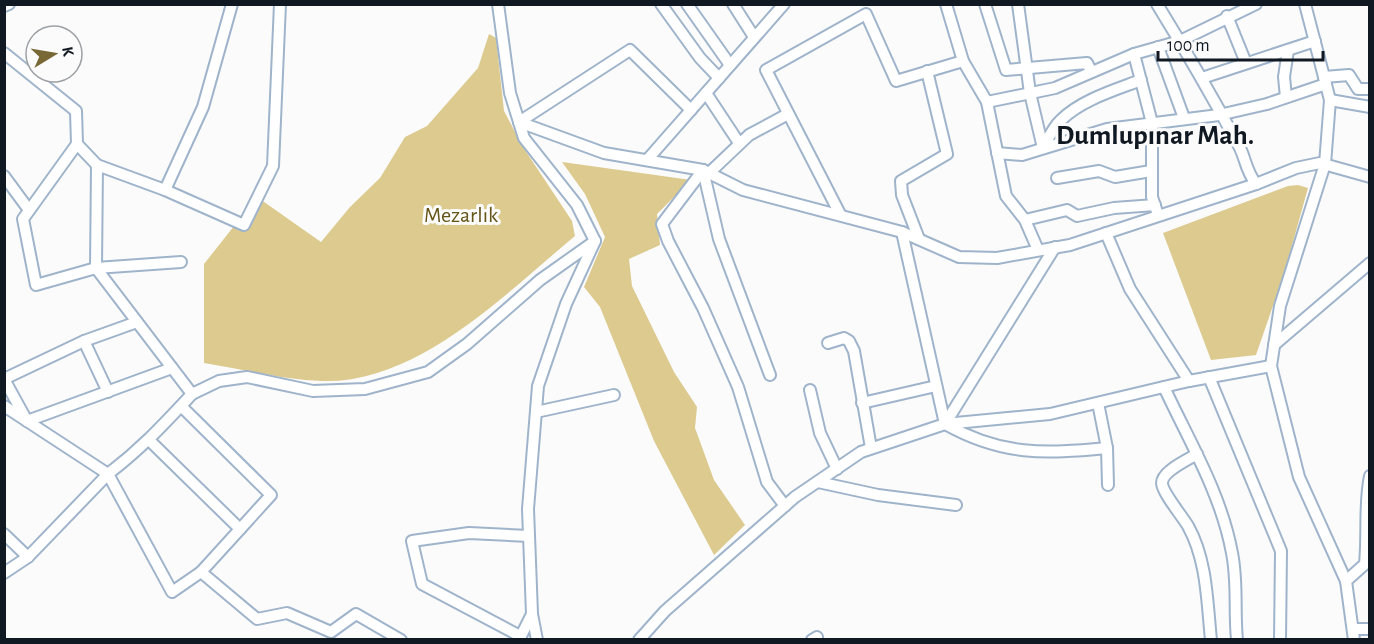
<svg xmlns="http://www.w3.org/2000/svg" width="1374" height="644" font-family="'Alegreya Sans',sans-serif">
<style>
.green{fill:#dcca8f}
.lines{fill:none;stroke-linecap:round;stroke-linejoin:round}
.street-casing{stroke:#9fb4cb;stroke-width:14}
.street{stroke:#fff;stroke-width:10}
.labels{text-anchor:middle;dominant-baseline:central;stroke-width:6;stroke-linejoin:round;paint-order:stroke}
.park-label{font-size:22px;fill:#655418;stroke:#fbfbfb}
.district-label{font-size:28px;font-weight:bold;fill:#101821;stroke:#fbfbfb}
</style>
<rect width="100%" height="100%" fill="#fbfbfb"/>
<g class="green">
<path d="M 489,34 L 496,38 L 504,111 L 523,147 L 572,221 L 575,236 C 506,293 418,384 322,381 C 284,380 241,369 204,363 L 204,264 L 257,197 L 321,242 L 350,207 L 380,178 L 405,137 L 427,126 L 478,68 Z"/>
<path d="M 562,162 L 691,180 L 657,214 L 660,245 L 629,259 L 632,286 L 674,372 L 697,407 L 695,428 L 714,480 L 745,525 L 714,555 L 654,441 L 600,307 L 584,287 L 605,237 L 585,194 Z"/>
<path d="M 1298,185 L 1308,188 L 1284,274 L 1256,355 L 1211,360 L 1163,233 L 1288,186 Z"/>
</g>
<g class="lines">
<g class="street-casing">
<g id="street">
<path d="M 498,4 L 510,93 L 524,138 L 577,205 L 595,241 L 566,304 L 538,386 L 528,509 L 532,614 L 519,640"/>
<path d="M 661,4 L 700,58 L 719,78"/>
<path d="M 687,4 L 730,65"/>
<path d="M 733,4 L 754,37"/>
<path d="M 946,4 L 963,61 L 987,102 L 1006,196 L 1025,220 L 1038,250"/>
<path d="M 985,4 L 1006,70 L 1087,63 L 1091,71"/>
<path d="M 1018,4 L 1030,93 L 1043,148"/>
<path d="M 1157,4 C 1186,51 1213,98 1239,146 C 1246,159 1245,169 1256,184"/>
<path d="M 1305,4 L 1330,100 L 1325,164 L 1280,306 L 1271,366 L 1299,477 L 1346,581"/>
<path d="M 4,6 L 9,4"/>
<path d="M 1227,16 L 1246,63"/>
<path d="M 1158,47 L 1184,118"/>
<path d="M 4,53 L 76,111 L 77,144 L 23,219 L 36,285 L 96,268 L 181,262"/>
<path d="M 1134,54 L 1152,123 L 1152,197 L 1158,215"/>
<path d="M 1324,77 L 1349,75 L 1358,89 L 1370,89"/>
<path d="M 1202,78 L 1315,41"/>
<path d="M 706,93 L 739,143"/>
<path d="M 1286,97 L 1284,77 L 1288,50"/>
<path d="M 1330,100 L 1370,107"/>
<path d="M 987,102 L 1055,88 L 1134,54 L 1180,41 L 1256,4"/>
<path d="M 519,122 L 604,153 L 703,170 L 743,190 L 902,232 L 959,257 L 997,258 L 1070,245 L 1256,184 L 1296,168 L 1320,163 L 1370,177"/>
<path d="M 519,122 L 630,50 L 691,110"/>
<path d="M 77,144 L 97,165 L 165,190 L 244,225 L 273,166 L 280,4"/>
<path d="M 1043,148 C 1048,139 1053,127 1061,120 C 1081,100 1115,90 1141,80"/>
<path d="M 997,153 L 1022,155 L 1107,129 L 1219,115 L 1267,104 L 1326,84"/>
<path d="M 647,160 L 784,4"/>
<path d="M 97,165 L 96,268 L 192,394 C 163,425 142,448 108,474 L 172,592 L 201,572 L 271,495 L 181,406"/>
<path d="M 703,170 L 662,224 L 668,241 L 703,308 L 738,387 L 767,482 L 785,506"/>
<path d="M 703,170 L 719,239 L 770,375"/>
<path d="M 709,173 L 749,135 L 788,114"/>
<path d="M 4,176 L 29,210"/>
<path d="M 1057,178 L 1099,171 L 1115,177 L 1151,171"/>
<path d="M 165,190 L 203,107 L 232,4"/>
<path d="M 840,214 L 766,70 L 866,14 L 896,81 L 963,61"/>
<path d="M 1025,220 L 1067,210 L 1077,216 L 1114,208 L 1155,205"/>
<path d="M 902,232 L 945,424 C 1002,456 1044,454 1107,448"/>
<path d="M 1106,233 L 1130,289 L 1189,381"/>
<path d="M 919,239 L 902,195 L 901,181 L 947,154 L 927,71"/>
<path d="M 84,341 L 108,392"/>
<path d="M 828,343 L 844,338 L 849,341 L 854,351 L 871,448"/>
<path d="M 1274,345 L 1370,263"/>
<path d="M 1209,377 L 1281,551 L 1280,640"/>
<path d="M 4,379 L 27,421 L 172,368"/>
<path d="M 4,379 L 84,341 L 137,322"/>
<path d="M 1164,387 C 1189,441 1221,493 1232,553 C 1238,583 1234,610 1237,640"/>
<path d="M 810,390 L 820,433 L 837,469"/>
<path d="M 192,394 L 219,381 L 247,377 L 313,391 L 365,389 L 428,372 L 467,344 L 540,280 L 595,241"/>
<path d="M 862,403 L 936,386"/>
<path d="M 1098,403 L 1107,448 L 1108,485"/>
<path d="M 4,406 L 108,474 L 28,557 L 4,573"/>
<path d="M 536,412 L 614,395"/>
<path d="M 945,424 L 1050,414 L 1189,381 L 1271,366"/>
<path d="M 149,440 L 240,529"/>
<path d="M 1197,454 C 1188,460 1162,471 1162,483 C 1162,492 1182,516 1188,526 C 1207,560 1207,601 1211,640"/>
<path d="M 818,482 L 878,495 L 956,505"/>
<path d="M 4,534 L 28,557"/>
<path d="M 201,572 L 257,619 L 287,613 L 331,632 L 356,614 L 401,640"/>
<path d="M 532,614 L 537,640"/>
<path d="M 1353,629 L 1370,629"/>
<path d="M 520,636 L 422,584 L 412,541 L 469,533 L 529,536"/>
<path d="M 639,640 L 665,611 L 795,497 L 861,452 L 945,424 L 1055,247"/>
<path d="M 812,640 L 817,637"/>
<path d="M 1354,640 L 1346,581 L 1365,564 C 1368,534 1364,504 1370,476"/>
</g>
</g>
<use href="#street" class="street"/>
</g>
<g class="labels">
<g class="park-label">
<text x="461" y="215">Mezarlık</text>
</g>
<g class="district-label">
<text x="1155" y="136">Dumlupınar Mah.</text>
</g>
</g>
<rect width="1374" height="644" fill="none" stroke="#101821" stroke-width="12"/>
<g transform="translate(54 54) rotate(79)"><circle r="28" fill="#fbfbfb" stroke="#9da0a4" stroke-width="1.5"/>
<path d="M0-4.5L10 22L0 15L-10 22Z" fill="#786836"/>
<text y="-9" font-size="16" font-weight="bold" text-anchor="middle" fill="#101821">K</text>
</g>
<path d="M1158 51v9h165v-9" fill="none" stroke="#101821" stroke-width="3"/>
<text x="1167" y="51" font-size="18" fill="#101821" stroke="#fbfbfb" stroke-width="4.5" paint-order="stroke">100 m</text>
</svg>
